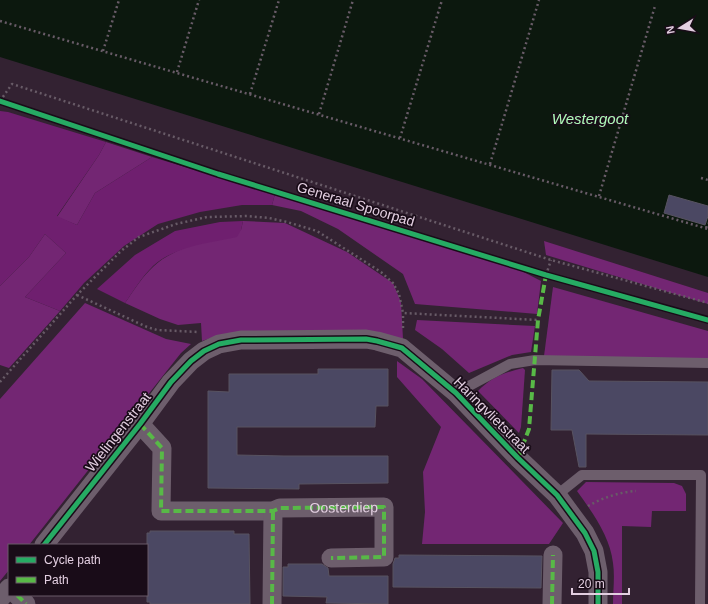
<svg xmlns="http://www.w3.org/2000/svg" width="708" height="604" font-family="Arial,sans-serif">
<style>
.green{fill:#732673}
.forest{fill:#6f1f6f}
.water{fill:#0c180e}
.building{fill:#4b4863;stroke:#585361}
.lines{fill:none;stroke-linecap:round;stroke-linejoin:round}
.path{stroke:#685b67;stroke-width:2.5;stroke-dasharray:2 3;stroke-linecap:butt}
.service{stroke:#6d5e6c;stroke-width:10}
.minor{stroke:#6d5e6c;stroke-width:19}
.quiet{stroke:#58b947;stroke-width:4;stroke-dasharray:8 4;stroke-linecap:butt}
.cycleway-casing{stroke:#190c18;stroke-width:8}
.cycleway{stroke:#26ab63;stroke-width:5}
.labels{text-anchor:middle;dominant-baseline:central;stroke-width:3.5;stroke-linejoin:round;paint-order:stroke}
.street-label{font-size:14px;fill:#e3cfe1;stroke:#190c18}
.water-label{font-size:15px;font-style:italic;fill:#affab9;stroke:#190c18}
</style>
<rect width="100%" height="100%" fill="#332232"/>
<g class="green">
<path d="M 106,142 L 152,157 L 95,193 L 77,225 L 57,217 L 99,155 Z"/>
<path d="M 275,194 L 512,266 L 541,281 L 537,314 L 415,304 L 403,274 L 338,229 L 301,211 L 272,205 Z"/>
<path d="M 243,221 L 285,223 L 347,252 L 393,283 L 401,302 L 403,339 L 214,337 L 202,341 L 201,323 L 178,325 L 160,319 L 125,303 C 134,290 142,277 154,266 C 174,247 215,238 241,230 Z"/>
<path d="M 45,234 L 66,253 L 25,297 L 60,311 L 9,368 L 0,365 L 0,286 L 29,257 Z"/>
<path d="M 544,241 L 708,293 L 708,304 L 546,255 Z"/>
<path d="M 553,287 L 708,331 L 708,367 L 544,356 Z"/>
<path d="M 85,303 L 166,339 L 191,344 L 181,353 L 29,545 L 9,545 L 9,570 L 0,581 L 0,399 Z"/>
<path d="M 417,320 L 535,326 L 531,352 L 512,355 L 469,373 L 442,349 L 415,330 Z"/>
<path d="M 397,361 L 422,379 L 563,523 L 549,544 L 422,544 L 425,512 L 423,472 L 441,427 L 397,377 Z"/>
<path d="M 523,368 L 525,370 L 521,427 L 519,433 L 478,391 C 490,378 505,372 523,368 Z"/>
<path d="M 586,482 L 674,483 L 682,486 L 686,494 L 686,511 L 652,511 L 651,527 L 622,526 L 622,604 L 613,604 C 613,591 615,576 613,563 C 610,536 592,512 577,491 Z"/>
</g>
<g class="forest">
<path d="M 0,111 L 8,112 L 106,142 L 99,155 L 57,216 L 77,225 L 95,193 L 152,157 L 275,194 L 272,205 L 242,205 L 200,212 L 158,224 L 124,246 L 84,283 L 60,311 L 25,297 L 66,253 L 45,234 L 29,257 L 0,286 Z"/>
<path d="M 243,221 L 241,230 L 237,237 C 209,243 175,246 153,266 C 142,277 134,290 125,303 L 97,289 L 135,255 L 175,231 L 220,222 Z"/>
</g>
<path class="water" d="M 0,0 L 708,0 L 708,277 L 0,57 Z"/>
<g class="building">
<path d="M 669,195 L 708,206 L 708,216 L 705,225 L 664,213 Z"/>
<path d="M 318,369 L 388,369 L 388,406 L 376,406 L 375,427 L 237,427 L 237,455 L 284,456 L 388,456 L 388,483 L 299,484 L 299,489 L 208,488 L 208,391 L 229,392 L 229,374 L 318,374 Z"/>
<path d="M 552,370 L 579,370 L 589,381 L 708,382 L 708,435 L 586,434 L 586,467 L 579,467 L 572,430 L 551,430 Z"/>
<path d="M 150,531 L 234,531 L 234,534 L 249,534 L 250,604 L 150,604 L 150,602 L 147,602 L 147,533 L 150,533 Z"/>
<path d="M 399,555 L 542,556 L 541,588 L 393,587 L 393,564 L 395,558 L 399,558 Z"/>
<path d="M 288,564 L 322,564 L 328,568 L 329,576 L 388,576 L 388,604 L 326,603 L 327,597 L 283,596 L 283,567 L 288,567 Z"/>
</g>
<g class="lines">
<g class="path">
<path d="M 0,21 L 708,229"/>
<path d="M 103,51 L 119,0"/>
<path d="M 177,72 L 199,0"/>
<path d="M 250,94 L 279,0"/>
<path d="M 0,101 L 12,84 L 551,260 L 708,303"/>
<path d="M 319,114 L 353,0"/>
<path d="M 400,138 L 442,0"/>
<path d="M 490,164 L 539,0"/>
<path d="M 701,178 L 708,180"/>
<path d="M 599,196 L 655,6"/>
<path d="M 706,228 L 708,223"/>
<path d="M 546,275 L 551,260"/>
<path d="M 77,295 L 147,327 L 157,330 L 198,332"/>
<path d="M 403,328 L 403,313"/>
<path d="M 0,382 L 77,295 L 121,251 L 139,237 L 176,224 L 207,217 L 247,216 L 269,218 L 287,222 L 317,231 L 381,272 L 393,283 L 399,294 L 403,313 L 538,320"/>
<path d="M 588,506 C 602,498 620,492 636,491"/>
</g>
<g class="service">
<path d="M 456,393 L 510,364 L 535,360 L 708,363"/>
<path d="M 557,495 L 582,475 L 701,475 L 700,604"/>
</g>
<g class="minor">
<path d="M 140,424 L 162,448 L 161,511 L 273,511 L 280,508 L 384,507 L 384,557 L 331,558"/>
<path d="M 44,545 L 140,424 L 171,382 L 191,361 L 204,351 L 219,344 L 241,340 L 366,339 L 377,341 L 402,348 L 456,393 L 518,458 L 557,495 L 585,533 L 594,551 L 598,572 L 598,604"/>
<path d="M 17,595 L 26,604"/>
<path d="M 0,599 L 9,588"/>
<path d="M 272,604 L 273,511"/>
<path d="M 552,604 L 553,555"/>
</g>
<g class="quiet">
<path id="s1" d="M 140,424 L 162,448 L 161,511 L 273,511 L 280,508 L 384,507 L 384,557 L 331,558"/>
<path d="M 518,458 L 529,429 L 538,320 L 546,275"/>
<path d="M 17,595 L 26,604"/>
<path d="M 272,604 L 273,511"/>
<path d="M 552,604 L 553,555"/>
</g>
<g class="cycleway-casing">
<g id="cycleway">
<path d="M 0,101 L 218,174 L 546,275 L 708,320"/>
<path d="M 44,545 L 140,424 L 171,382 L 191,361 L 204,351 L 219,344 L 241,340 L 366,339 L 377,341 L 402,348 L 456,393 L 518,458 L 557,495 L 585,533 L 594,551 L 598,572 L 598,604"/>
</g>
</g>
<use href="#cycleway" class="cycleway"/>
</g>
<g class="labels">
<g class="street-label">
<text transform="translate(356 204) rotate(17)">Generaal Spoorpad</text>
<text transform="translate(492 415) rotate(45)">Haringvlietstraat</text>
<text transform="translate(118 432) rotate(-52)">Wielingenstraat</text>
<text stroke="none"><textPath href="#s1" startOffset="279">Oosterdiep</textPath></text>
</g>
<g class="water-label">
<text x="590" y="118">Westergoot</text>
</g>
</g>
<rect x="8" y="544" width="140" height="52" fill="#190c18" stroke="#6a5a68"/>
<rect x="16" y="557" width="20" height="6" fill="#26ab63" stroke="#6a5a68"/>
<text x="44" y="564" font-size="12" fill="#e3cfe1">Cycle path</text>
<rect x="16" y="577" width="20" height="6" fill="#58b947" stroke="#6a5a68"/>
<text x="44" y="584" font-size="12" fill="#e3cfe1">Path</text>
<g transform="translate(680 28) rotate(259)" stroke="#190c18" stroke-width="3" paint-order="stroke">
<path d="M0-3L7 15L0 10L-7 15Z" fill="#e3cfe1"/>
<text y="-6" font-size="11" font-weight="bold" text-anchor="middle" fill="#e3cfe1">N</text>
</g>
<path d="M572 588v6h57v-6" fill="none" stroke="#e3cfe1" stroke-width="2"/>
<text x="578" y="588" font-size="12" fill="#e3cfe1" stroke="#190c18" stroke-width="3" paint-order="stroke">20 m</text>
</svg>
